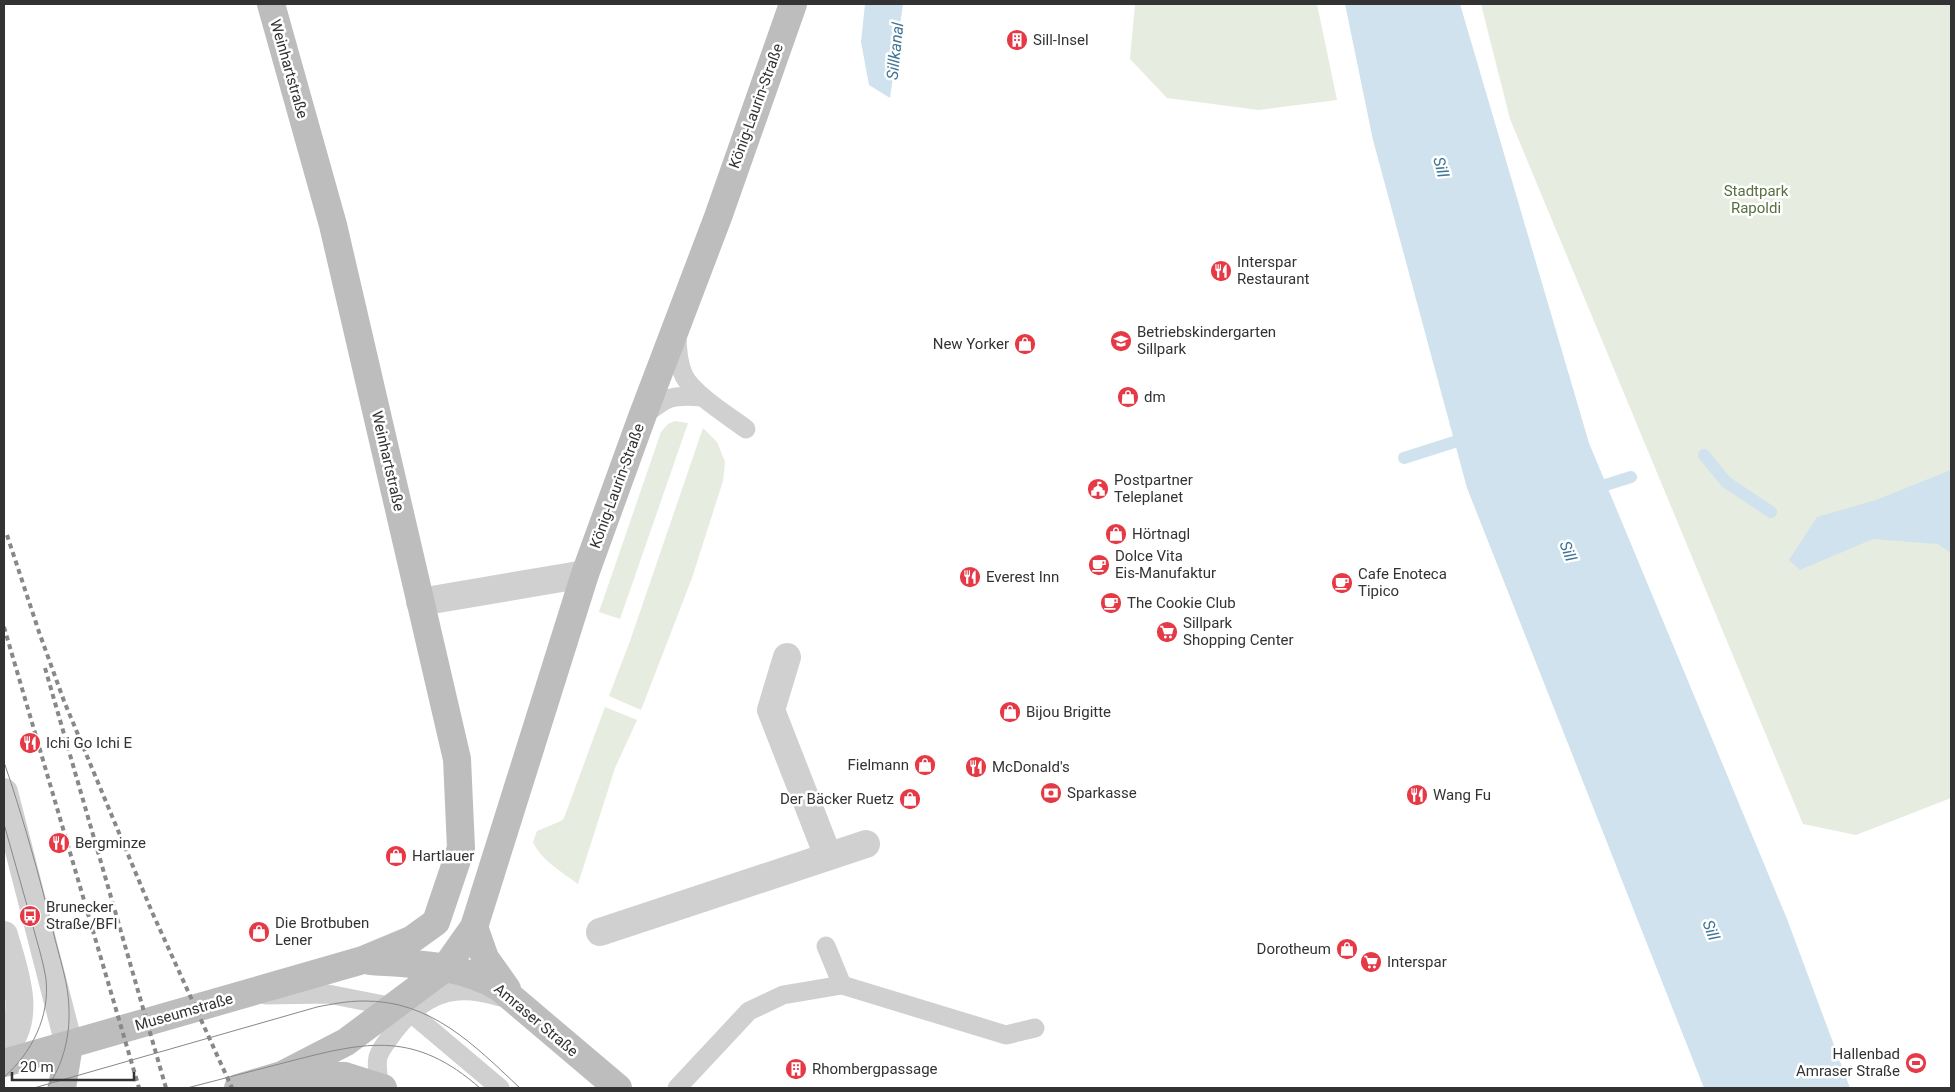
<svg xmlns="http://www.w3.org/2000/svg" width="1955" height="1092" font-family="Roboto,sans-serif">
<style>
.green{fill:#e6ecdf}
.water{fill:#cfe2ee}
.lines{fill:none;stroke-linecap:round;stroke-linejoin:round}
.stream{stroke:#cfe2ee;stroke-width:12}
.lane{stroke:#d0d0d0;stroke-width:19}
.street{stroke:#d0d0d0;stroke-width:28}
.secondary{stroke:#bdbdbd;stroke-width:28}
.tram{stroke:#888;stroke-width:1}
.rail{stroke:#888;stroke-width:4;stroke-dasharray:5 4;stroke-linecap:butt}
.labels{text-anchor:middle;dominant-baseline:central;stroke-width:5;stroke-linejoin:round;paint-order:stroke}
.poi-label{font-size:15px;fill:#333;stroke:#fff;text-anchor:start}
.street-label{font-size:15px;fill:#333;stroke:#fff}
.park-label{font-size:15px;fill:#56703f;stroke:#fff}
.water-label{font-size:16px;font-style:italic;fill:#3f7597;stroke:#fff}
</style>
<rect width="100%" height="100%" fill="#fff"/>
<g class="green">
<path d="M 1135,4 L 1317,4 L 1337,100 L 1259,110 L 1167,98 L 1130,59 Z"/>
<path d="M 1481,4 L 1951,4 L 1951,798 L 1856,835 L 1803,824 L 1510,119 Z"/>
<path d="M 675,421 L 688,423 L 620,619 L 599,612 L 661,432 L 668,424 Z"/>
<path d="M 703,428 L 717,442 L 725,462 L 723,481 L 692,578 L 641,710 L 609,696 L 630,641 Z"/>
<path d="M 605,707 L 637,720 L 615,768 L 578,884 C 562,872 541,860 533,842 L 537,831 L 561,821 L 564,818 Z"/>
</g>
<g class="water">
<path d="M 865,4 L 903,4 L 890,98 L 869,85 L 861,42 Z"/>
<path d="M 1345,4 L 1460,4 L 1589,443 L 1787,919 L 1850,1088 L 1704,1088 L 1467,488 L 1373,140 Z"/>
<path d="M 1951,470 L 1951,553 L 1938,544 L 1873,539 L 1800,570 L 1789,560 L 1817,517 L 1876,500 Z"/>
</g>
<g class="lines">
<g class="stream">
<path d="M 1704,455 L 1726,482 L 1771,512"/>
<path d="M 1404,458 L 1470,437"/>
<path d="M 1592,481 L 1599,487 L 1631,477"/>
</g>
<g class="lane">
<path d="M 677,334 C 677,348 678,363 684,376 C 694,395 729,416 746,429"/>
<path d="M 643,416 C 667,397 671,394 703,397"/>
<path d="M 826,946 L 842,985"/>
<path d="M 266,995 L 328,994 L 394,1007 L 411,1013 L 500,1088"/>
<path d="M 381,1087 C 378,1077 376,1067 378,1057 C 380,1051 384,1045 388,1040 C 404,1016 428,993 458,991 C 473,990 487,993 500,997"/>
<path d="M 677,1088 L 749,1011 L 783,995 L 842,985 L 1006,1035 L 1035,1028"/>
</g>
<g class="street">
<path d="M 420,602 L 585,574"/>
<path d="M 787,657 L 771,710 L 828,856"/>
<path d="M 4,792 L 69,1045"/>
<path d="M 600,932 L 866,844"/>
<path d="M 4,935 C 14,970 33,1018 4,1048"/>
</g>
<g class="secondary">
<path d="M 474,927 L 485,958 L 507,989"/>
<path d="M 370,961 C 414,964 462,964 500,988 L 618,1088"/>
<path d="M 4,1063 L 363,960 L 411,940 L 436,922 L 461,848 L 457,759 L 333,225 L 271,4"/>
<path d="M 284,1075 L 345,1076 L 383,1088"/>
<path d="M 62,1088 L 69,1045"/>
<path d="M 238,1088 L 282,1075 L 346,1042 L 445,968 L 474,927 L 585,574 L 642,417 L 718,217 L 793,4"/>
</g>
<g class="tram">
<path d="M 4,762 C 23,817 39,875 53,931 C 59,957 69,984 69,1010 C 70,1036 63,1065 48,1086"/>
<path d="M 4,824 C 13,857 23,890 32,923 C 37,942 43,960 46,979 C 50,1016 32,1053 4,1077"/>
<path d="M 34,1088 L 317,1007 C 332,1004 348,1001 363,1001 C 431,1000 474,1045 520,1088"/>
<path d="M 187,1088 C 222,1079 256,1070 291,1061 C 368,1041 415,1031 480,1088"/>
</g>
<g class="rail">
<path d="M 7,535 L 39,632 L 64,701 L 152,912 L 232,1088"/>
<path d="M 4,627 L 139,1088"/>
<path d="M 45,668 L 166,1088"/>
</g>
</g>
<defs>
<g id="building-disc" transform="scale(1.125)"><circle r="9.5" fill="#e63946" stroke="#fff"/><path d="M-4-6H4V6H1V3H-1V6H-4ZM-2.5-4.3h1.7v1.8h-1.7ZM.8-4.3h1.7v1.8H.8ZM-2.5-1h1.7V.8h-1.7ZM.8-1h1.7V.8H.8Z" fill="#fff"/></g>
<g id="restaurant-disc" transform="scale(1.125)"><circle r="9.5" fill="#e63946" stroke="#fff"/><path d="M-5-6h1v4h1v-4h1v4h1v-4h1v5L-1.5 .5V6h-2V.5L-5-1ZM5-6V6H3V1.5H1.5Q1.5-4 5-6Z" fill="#fff"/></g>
<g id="school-disc" transform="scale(1.125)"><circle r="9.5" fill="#e63946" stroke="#fff"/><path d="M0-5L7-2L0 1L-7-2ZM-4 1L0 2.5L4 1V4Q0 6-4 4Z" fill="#fff"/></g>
<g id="shop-disc" transform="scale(1.125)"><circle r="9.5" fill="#e63946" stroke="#fff"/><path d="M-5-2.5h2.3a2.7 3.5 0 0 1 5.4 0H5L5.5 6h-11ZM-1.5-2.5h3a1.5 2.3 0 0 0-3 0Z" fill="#fff"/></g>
<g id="civic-disc" transform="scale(1.125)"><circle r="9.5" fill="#e63946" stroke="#fff"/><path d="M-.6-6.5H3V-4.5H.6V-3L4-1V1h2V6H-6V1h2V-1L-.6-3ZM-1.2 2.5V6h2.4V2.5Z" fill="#fff"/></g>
<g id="cafe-disc" transform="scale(1.125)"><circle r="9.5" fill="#e63946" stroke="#fff"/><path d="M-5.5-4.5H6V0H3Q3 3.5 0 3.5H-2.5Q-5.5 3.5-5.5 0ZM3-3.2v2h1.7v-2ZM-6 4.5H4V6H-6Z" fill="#fff"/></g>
<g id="supermarket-disc" transform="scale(1.125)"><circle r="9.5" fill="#e63946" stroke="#fff"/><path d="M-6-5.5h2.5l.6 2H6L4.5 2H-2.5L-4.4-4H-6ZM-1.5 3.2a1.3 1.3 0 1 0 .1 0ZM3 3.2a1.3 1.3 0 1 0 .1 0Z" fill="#fff"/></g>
<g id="bank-disc" transform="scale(1.125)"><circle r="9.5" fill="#e63946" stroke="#fff"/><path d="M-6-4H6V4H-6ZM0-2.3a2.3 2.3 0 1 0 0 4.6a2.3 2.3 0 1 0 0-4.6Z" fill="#fff"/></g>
<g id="bus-disc" transform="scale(1.125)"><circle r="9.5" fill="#e63946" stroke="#fff"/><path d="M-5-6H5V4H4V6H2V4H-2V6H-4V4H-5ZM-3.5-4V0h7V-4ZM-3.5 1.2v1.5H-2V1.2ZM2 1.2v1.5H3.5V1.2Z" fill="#fff"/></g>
<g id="stadium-disc" transform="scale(1.125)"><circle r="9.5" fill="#e63946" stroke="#fff"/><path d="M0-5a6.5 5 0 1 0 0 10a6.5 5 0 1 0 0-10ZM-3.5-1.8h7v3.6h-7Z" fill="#fff"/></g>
</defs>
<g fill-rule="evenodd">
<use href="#building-disc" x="1017" y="40"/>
<use href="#restaurant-disc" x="1221" y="271"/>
<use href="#school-disc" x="1121" y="341"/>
<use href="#shop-disc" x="1025" y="344"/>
<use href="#shop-disc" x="1128" y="397"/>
<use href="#civic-disc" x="1098" y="489"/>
<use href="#shop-disc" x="1116" y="534"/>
<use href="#cafe-disc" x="1099" y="565"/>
<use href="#restaurant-disc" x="970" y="577"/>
<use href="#cafe-disc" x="1342" y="583"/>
<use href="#cafe-disc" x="1111" y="603"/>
<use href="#supermarket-disc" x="1167" y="632"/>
<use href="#shop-disc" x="1010" y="712"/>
<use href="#restaurant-disc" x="30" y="743"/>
<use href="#shop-disc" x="925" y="765"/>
<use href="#restaurant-disc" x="976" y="767"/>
<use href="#bank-disc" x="1051" y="793"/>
<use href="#restaurant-disc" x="1417" y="795"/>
<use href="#shop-disc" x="910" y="799"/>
<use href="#restaurant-disc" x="59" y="843"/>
<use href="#shop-disc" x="396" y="856"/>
<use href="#bus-disc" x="30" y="916"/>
<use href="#shop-disc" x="259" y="932"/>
<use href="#shop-disc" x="1347" y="949"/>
<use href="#supermarket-disc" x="1371" y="962"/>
<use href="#stadium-disc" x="1916" y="1063"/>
<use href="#building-disc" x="796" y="1069"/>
</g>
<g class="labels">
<g class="poi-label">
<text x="1033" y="40">Sill-Insel</text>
<text x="1237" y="262">Interspar<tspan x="1237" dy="17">Restaurant</tspan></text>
<text x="1137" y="332">Betriebskindergarten<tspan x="1137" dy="17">Sillpark</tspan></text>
<text x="1009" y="344" text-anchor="end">New Yorker</text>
<text x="1144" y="397">dm</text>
<text x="1114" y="480">Postpartner<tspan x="1114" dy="17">Teleplanet</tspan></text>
<text x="1132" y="534">Hörtnagl</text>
<text x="1115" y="556">Dolce Vita<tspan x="1115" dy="17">Eis-Manufaktur</tspan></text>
<text x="1358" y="574">Cafe Enoteca<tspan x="1358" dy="17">Tipico</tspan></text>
<text x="986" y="577">Everest Inn</text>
<text x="1127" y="603">The Cookie Club</text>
<text x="1183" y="623">Sillpark<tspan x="1183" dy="17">Shopping Center</tspan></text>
<text x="1026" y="712">Bijou Brigitte</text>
<text x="46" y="743">Ichi Go Ichi E</text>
<text x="909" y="765" text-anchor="end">Fielmann</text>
<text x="992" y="767">McDonald's</text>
<text x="1067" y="793">Sparkasse</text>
<text x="1433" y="795">Wang Fu</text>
<text x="894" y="799" text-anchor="end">Der Bäcker Ruetz</text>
<text x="75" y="843">Bergminze</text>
<text x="412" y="856">Hartlauer</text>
<text x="46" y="907">Brunecker<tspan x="46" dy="17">Straße/BFI</tspan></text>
<text x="275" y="923">Die Brotbuben<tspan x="275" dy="17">Lener</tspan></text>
<text x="1331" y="949" text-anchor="end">Dorotheum</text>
<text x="1387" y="962">Interspar</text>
<text x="1900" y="1054" text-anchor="end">Hallenbad<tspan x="1900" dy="17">Amraser Straße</tspan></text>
<text x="812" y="1069">Rhombergpassage</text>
</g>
<g class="street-label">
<text transform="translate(289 69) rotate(74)">Weinhartstraße</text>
<text transform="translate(756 106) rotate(-70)">König-Laurin-Straße</text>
<text transform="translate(388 461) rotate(77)">Weinhartstraße</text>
<text transform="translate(617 486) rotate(-70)">König-Laurin-Straße</text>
<text transform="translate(184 1012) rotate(-16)">Museumstraße</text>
<text transform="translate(536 1020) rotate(40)">Amraser Straße</text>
</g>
<g class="park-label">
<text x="1756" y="191">Stadtpark<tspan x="1756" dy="17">Rapoldi</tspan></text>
</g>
<g class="water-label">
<text transform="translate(895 51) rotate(-84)">Sillkanal</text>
<text transform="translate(1441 167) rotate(75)">Sill</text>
<text transform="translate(1568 551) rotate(69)">Sill</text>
<text transform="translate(1711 930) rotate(69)">Sill</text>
</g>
</g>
<rect width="1955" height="1092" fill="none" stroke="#333333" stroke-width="10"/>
<path d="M12 1072v8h122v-8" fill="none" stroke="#333333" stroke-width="2.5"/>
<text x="20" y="1072" font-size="15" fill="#333333" stroke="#ffffff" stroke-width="4" paint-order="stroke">20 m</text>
</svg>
